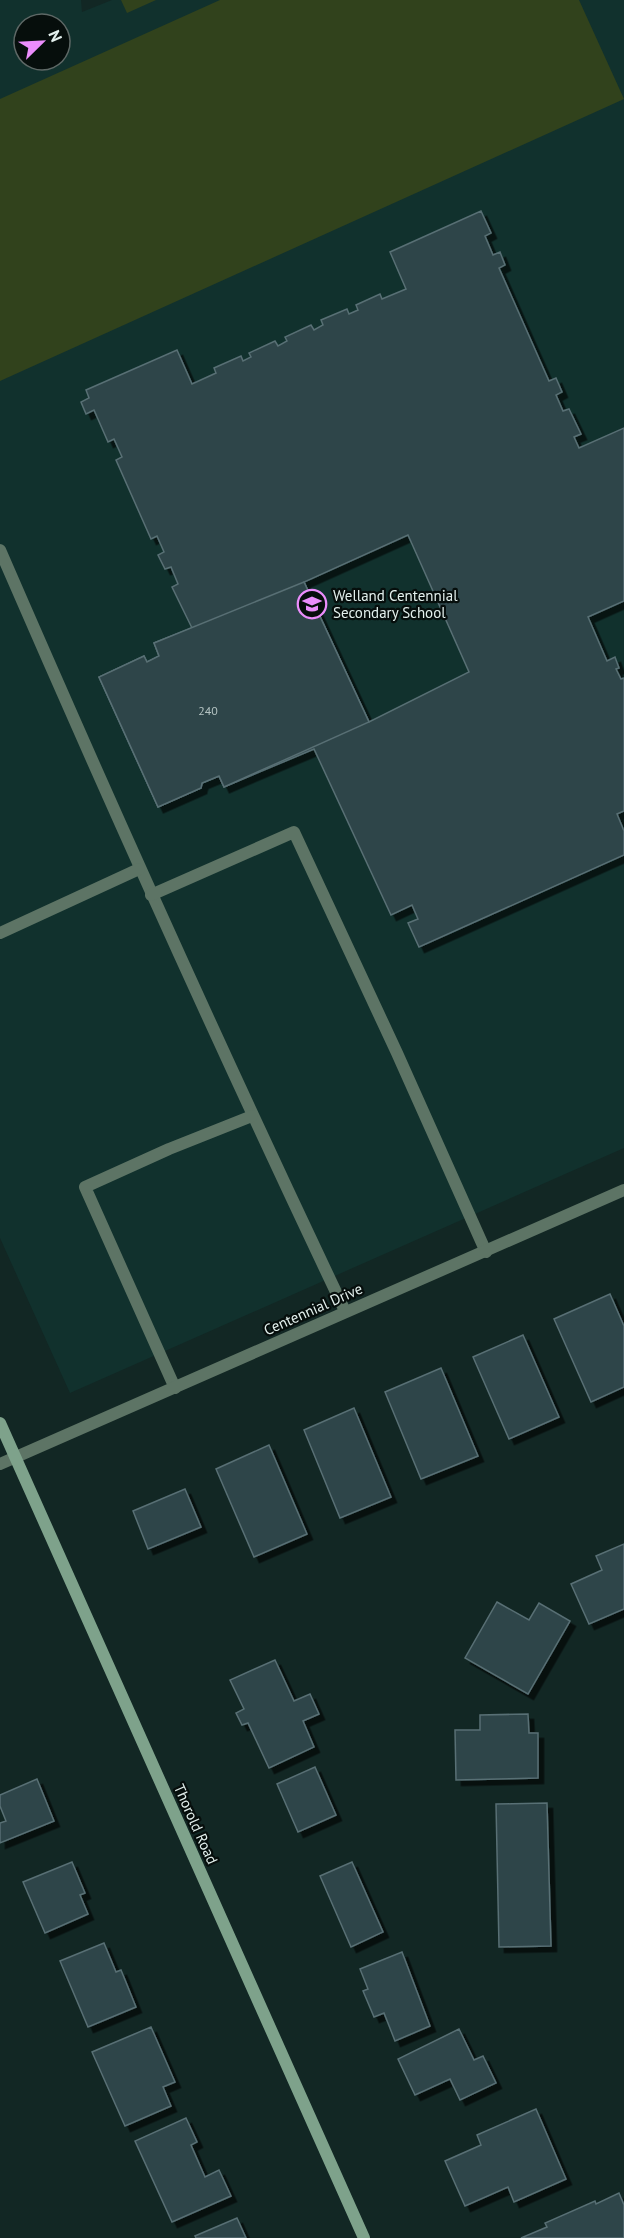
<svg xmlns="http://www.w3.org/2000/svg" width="624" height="2238" font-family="'PT Sans',sans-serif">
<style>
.built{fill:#11312d;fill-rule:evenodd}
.green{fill:#31421c}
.building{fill:#2f4549;stroke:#586f74;stroke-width:1.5;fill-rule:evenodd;filter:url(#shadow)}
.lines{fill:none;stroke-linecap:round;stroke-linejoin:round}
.lane{stroke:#5d7465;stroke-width:12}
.street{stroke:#5d7465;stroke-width:12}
.secondary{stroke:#7ea28b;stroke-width:12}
.labels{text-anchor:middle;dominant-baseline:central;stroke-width:4.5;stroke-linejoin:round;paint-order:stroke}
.number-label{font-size:12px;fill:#b6c5c4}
.poi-label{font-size:15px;fill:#e3f0ed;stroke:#060e0c;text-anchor:start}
.street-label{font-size:15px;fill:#e3f0ed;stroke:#060e0c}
</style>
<defs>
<filter id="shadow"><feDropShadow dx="5.5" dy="5.5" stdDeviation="0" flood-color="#0009"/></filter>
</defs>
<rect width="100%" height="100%" fill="#122724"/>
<path class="built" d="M 0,0 L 81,0 L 82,12 L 112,0 L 624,0 L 624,1148 L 70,1393 L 0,1238 ZM 24,24 L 60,24 L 60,60 L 24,60 Z"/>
<g class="green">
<path d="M 121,0 L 156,0 L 127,13 Z"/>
<path d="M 220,0 L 579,0 L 624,99 L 0,381 L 0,99 Z"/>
</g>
<g class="building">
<path d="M 481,211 L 491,233 L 485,236 L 493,255 L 500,252 L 505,265 L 499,268 L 549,381 L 556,378 L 562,392 L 556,395 L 563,411 L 569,409 L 581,434 L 574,437 L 579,448 L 624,428 L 624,601 L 588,617 L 607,661 L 615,657 L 619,668 L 616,669 L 621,679 L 624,678 L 624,811 L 617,814 L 624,831 L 624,855 L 419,947 L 408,923 L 418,919 L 412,905 L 391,915 L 314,749 L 224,787 L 219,776 L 202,783 L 201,788 L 158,807 L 99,677 L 144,656 L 147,662 L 159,656 L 154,643 L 192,628 L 172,587 L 178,584 L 171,567 L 165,569 L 158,555 L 164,552 L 157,536 L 151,539 L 116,460 L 122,457 L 114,439 L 108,442 L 94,410 L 86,414 L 81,402 L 89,398 L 86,390 L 177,350 L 192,384 L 216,373 L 214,368 L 241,356 L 243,361 L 251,357 L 249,353 L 275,341 L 278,346 L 287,341 L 285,337 L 311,325 L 314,330 L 323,325 L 321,320 L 347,309 L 349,314 L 358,310 L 356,305 L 380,294 L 382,299 L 406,289 L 390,252 ZM 408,535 L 469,672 L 369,722 L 304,582 Z"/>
<path d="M 304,582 L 369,722 L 224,787 L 219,776 L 202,783 L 201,788 L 158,807 L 99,677 L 144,656 L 147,662 L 159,656 L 154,643 Z"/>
<path d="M 610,1294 L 624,1326 L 624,1387 L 591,1402 L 554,1319 Z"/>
<path d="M 523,1335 L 559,1417 L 509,1439 L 473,1357 Z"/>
<path d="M 441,1368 L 478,1456 L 421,1479 L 385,1392 Z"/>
<path d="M 354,1408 L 391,1497 L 340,1518 L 304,1430 Z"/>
<path d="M 269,1445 L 307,1534 L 254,1557 L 216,1469 Z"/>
<path d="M 185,1489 L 201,1527 L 148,1549 L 133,1511 Z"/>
<path d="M 624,1544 L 624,1609 L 589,1624 L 571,1584 L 602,1570 L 596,1556 Z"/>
<path d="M 497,1602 L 529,1620 L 539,1603 L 570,1621 L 528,1694 L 465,1658 Z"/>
<path d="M 275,1660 L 294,1701 L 310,1694 L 319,1714 L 303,1721 L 314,1747 L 269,1768 L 248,1723 L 242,1725 L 236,1713 L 244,1709 L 230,1680 Z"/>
<path d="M 528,1714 L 529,1733 L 538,1733 L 538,1778 L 456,1780 L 455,1730 L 480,1730 L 480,1715 Z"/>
<path d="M 315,1767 L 336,1815 L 298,1832 L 277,1784 Z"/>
<path d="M 37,1779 L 54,1821 L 0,1843 L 0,1823 L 6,1821 L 0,1806 L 0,1795 Z"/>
<path d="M 547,1803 L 551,1946 L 499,1947 L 496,1804 Z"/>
<path d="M 72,1862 L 85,1893 L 80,1895 L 88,1914 L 45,1933 L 23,1882 Z"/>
<path d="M 352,1862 L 383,1932 L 351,1947 L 320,1876 Z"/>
<path d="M 104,1943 L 116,1972 L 121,1970 L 136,2007 L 88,2027 L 60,1961 Z"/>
<path d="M 402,1952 L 430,2026 L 395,2041 L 384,2013 L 374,2017 L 363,1991 L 368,1989 L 360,1969 Z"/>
<path d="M 151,2027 L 175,2082 L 163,2087 L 171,2106 L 125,2126 L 92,2052 Z"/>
<path d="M 459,2029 L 474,2060 L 483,2056 L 496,2083 L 460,2100 L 450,2079 L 415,2095 L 398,2059 Z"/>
<path d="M 536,2109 L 566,2179 L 514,2202 L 508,2187 L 465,2206 L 445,2161 L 481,2145 L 477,2135 Z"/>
<path d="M 186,2118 L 197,2142 L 191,2145 L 205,2177 L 219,2170 L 231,2196 L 172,2222 L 135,2141 Z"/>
<path d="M 619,2193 L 624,2205 L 624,2238 L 521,2238 L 547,2227 L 545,2223 L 595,2201 L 596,2204 Z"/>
<path d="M 237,2218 L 246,2238 L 196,2238 L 195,2236 Z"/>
</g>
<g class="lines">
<g class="lane">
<path d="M 0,550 C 111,806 225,1059 345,1311"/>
<path d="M 151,895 L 294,832 L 397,1053 L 486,1252"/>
<path d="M 0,933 L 139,869"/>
<path d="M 175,1388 L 85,1187 L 169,1149 L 252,1116"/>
</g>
<path class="street" d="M 0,1464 L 624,1190"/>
<path class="secondary" d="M 0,1423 L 364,2238"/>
</g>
<defs>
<g id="school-ring" transform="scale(1.5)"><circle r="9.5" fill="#060e0c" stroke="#eb8dfc" stroke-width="1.5"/><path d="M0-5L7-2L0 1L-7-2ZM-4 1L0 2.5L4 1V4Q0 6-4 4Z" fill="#eb8dfc"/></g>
</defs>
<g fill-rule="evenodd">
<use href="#school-ring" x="312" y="604"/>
</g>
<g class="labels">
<g class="number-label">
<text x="208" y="710">240</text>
</g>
<g class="poi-label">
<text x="333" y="595">Welland Centennial<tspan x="333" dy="17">Secondary School</tspan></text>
</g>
<g class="street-label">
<text transform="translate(313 1309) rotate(-24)">Centennial Drive</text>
<text transform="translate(196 1824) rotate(66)">Thorold Road</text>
</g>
</g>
<g transform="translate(42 42) rotate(66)"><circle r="28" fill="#060e0c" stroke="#5e6866" stroke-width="1.5"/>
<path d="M0-4.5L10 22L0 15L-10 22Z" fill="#eb8dfc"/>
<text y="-9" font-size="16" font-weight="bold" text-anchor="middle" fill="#e3f0ed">N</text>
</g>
</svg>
